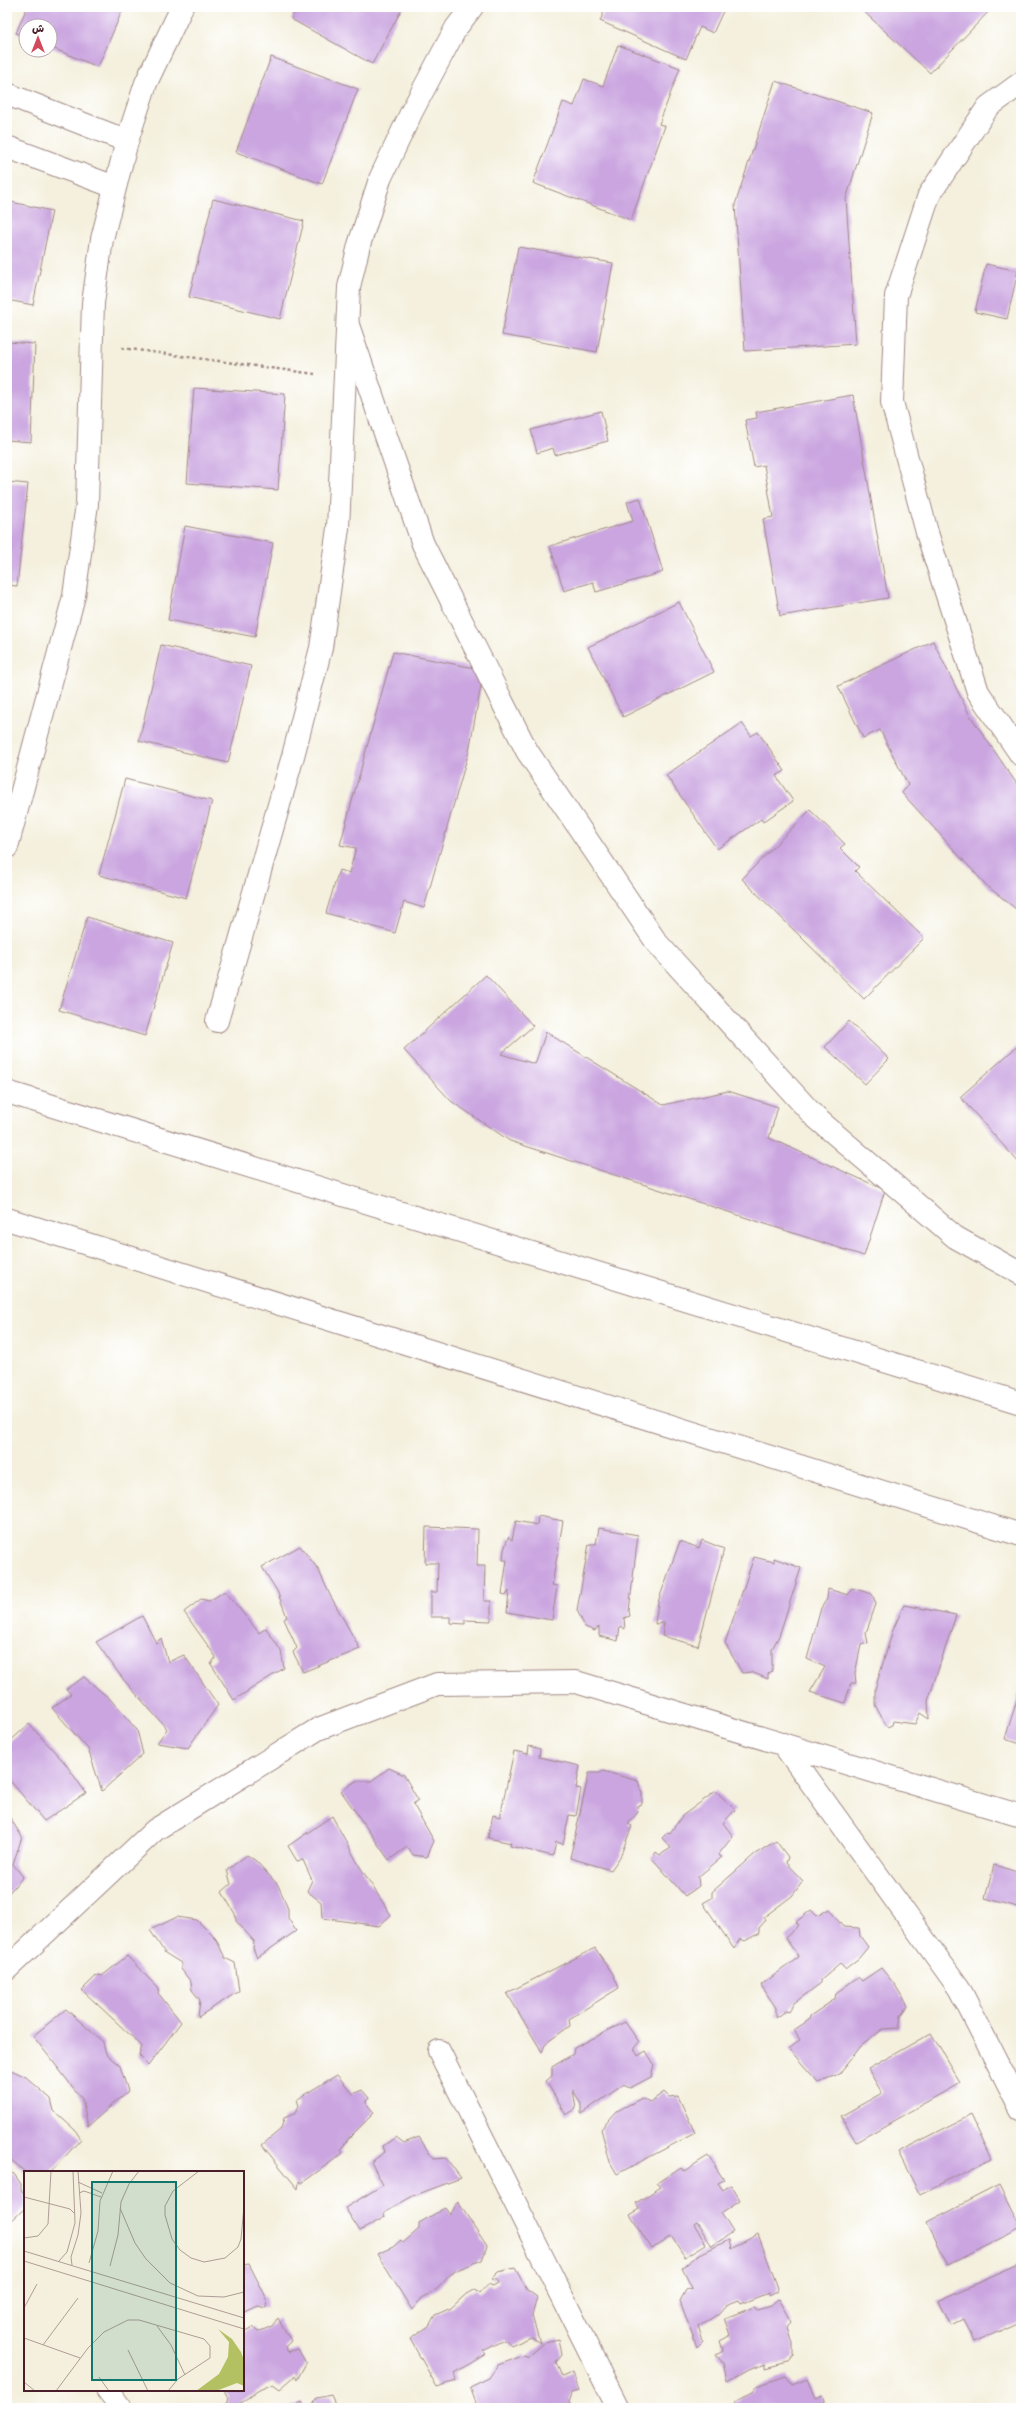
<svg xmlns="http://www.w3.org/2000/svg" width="1028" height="2415" font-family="Mali,'Playpen Sans Arabic',sans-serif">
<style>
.building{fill:#caa5e0}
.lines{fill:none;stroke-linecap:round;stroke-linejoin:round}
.minor-casing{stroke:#9f8884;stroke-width:24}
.path{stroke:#9f8884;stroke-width:2.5;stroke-dasharray:3 3;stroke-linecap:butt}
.minor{stroke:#fff;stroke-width:22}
.inset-road{fill:none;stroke:#b09c96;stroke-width:1}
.view{fill:#0f766e;fill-opacity:0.15;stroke:#0f766e;stroke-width:2}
.inset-edge{fill:none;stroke:#4a1f2b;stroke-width:2}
</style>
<rect width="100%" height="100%" fill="#fff"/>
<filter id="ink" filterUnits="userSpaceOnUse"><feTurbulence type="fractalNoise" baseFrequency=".025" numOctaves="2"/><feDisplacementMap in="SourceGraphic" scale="8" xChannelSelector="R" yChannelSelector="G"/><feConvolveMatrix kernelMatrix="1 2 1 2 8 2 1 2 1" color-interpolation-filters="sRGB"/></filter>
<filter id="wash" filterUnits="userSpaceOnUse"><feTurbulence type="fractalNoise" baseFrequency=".012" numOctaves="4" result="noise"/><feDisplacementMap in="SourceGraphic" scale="16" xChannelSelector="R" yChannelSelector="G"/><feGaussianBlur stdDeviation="0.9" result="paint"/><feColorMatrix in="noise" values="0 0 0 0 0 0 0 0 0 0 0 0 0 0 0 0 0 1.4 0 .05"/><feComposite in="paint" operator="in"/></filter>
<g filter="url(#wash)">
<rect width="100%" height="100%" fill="#f4f0dd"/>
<g id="blocks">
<g class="building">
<path d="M 27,7 L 114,7 L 122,11 L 98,67 L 50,47 L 50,26 L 26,26 L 26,37 L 16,33 Z"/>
<path d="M 297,7 L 403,7 L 372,64 L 291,19 Z"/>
<path d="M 606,7 L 725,7 L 713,33 L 700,27 L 686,59 L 600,21 Z"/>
<path d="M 859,7 L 993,7 L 930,73 Z"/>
<path d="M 618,45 L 680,68 L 659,124 L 665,126 L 631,220 L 533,183 L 563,102 L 574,106 L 584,79 L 603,86 Z"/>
<path d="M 271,57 L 358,89 L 322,184 L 236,152 Z"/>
<path d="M 775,81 L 873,113 L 846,199 L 856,344 L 745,351 L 735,205 Z"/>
<path d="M 213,199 L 304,221 L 280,319 L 189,297 Z"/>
<path d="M 7,201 L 52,211 L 33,305 L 7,300 Z"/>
<path d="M 518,247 L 613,263 L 597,352 L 502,335 Z"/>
<path d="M 986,264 L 1018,271 L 1007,319 L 975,312 Z"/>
<path d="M 7,342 L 35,344 L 31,442 L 7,440 Z"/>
<path d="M 194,388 L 285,394 L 278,490 L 187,483 Z"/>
<path d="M 853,395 L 888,598 L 780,616 L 763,519 L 773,517 L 764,465 L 754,467 L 745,420 L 757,418 L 756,412 Z"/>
<path d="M 601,411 L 608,441 L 555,455 L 553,448 L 537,453 L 531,430 Z"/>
<path d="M 7,482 L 28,484 L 17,586 L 7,585 Z"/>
<path d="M 640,498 L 663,572 L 596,592 L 593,582 L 564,591 L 550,546 L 633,521 L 627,502 Z"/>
<path d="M 185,526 L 273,543 L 255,637 L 168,620 Z"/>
<path d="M 679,602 L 714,672 L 623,717 L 588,647 Z"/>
<path d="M 933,641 L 969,714 L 1021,790 L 1021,913 L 986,885 L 902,793 L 908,785 L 880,730 L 863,738 L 838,686 Z"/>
<path d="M 161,645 L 251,666 L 228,763 L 139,741 Z"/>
<path d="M 393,652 L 484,670 L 469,751 L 424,908 L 404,902 L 395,933 L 326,913 L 339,870 L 349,873 L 356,848 L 340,845 Z"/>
<path d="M 742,723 L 751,736 L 758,732 L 785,771 L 776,776 L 793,801 L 763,822 L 761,819 L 717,849 L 666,775 Z"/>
<path d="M 125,779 L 212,801 L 186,898 L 99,875 Z"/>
<path d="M 810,810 L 845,844 L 840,848 L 859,867 L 855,871 L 924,938 L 864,999 L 742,879 Z"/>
<path d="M 87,917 L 173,943 L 145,1036 L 59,1010 Z"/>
<path d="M 486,975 L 533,1026 L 501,1054 L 535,1064 L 546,1032 L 663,1105 L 728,1091 L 778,1107 L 769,1138 L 885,1190 L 864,1256 L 510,1141 L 451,1101 L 404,1050 Z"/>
<path d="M 849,1021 L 889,1059 L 865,1084 L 825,1047 Z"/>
<path d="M 1021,1043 L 1021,1165 L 960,1097 Z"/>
<path d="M 538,1516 L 563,1521 L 552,1585 L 557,1586 L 552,1620 L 507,1612 L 509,1591 L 506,1595 L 502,1594 L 507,1560 L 503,1560 L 504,1550 L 508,1537 L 512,1540 L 516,1521 L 537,1525 Z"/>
<path d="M 426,1527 L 478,1529 L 477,1566 L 485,1566 L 484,1601 L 491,1601 L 491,1621 L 465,1620 L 465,1624 L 450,1623 L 450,1617 L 431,1617 L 431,1592 L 437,1592 L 438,1563 L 425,1563 Z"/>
<path d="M 599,1528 L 638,1535 L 629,1611 L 630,1616 L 624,1618 L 625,1629 L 620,1626 L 618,1641 L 599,1636 L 599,1626 L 595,1631 L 585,1627 L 577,1610 L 589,1544 L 596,1544 Z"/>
<path d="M 702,1540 L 724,1549 L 698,1646 L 662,1636 L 664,1623 L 655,1624 L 658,1602 L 680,1541 L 699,1548 Z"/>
<path d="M 300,1546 L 318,1569 L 330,1595 L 360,1649 L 303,1672 L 293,1652 L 297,1648 L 284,1619 L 287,1617 L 277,1591 L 262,1567 Z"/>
<path d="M 754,1557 L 774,1562 L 774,1558 L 801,1568 L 779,1636 L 772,1649 L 772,1671 L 768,1674 L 768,1679 L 751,1672 L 742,1673 L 725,1643 Z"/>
<path d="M 852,1588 L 872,1594 L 876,1604 L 866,1633 L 868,1643 L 861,1645 L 855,1674 L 856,1683 L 851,1683 L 845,1703 L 810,1692 L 825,1667 L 807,1659 L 821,1608 L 827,1599 L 828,1589 L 848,1595 Z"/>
<path d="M 225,1591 L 259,1633 L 266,1628 L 281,1651 L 284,1668 L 234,1700 L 211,1664 L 216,1657 L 184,1612 L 201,1599 L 209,1601 Z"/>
<path d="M 904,1605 L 956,1615 L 928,1701 L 929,1719 L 920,1713 L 915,1724 L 893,1721 L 892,1725 L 887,1727 L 875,1705 L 875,1689 L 893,1630 Z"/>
<path d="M 142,1616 L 156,1643 L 161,1638 L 168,1662 L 184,1655 L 218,1705 L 188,1748 L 157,1743 L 167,1729 L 123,1679 L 96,1642 Z"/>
<path d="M 84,1677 L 110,1699 L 137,1730 L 143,1754 L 102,1791 L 88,1749 L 52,1708 L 71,1694 L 66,1689 Z"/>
<path d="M 1021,1686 L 1021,1744 L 1005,1739 Z"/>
<path d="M 29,1724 L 65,1763 L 86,1793 L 44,1821 L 7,1777 L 7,1744 Z"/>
<path d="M 529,1746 L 540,1749 L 539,1757 L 580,1766 L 576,1788 L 581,1789 L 576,1816 L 569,1815 L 563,1844 L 556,1842 L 553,1856 L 510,1846 L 511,1843 L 488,1838 L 493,1815 L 500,1817 L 514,1751 L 528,1754 Z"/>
<path d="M 389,1768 L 404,1775 L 418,1800 L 413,1804 L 434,1841 L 427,1857 L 413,1855 L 407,1847 L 389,1860 L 341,1791 L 356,1781 L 371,1781 Z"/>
<path d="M 603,1771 L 638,1781 L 642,1794 L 642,1804 L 637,1806 L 638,1812 L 628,1824 L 632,1826 L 620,1857 L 611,1870 L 570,1858 L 589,1773 L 600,1773 Z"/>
<path d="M 716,1791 L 735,1810 L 723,1823 L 733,1836 L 718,1855 L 722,1857 L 698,1877 L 699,1886 L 685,1896 L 652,1858 L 656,1852 L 660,1855 L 671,1848 L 662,1838 L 668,1832 L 670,1833 L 682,1816 Z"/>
<path d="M 7,1813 L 22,1837 L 13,1864 L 23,1877 L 7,1895 Z"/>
<path d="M 332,1816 L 360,1867 L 391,1915 L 379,1926 L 322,1918 L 321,1902 L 307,1891 L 312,1880 L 303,1860 L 297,1861 L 288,1846 Z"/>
<path d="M 776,1841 L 788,1857 L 786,1863 L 803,1881 L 792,1896 L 764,1917 L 766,1920 L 759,1928 L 759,1933 L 745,1941 L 741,1939 L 734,1949 L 703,1903 L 712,1898 L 712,1892 L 755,1854 Z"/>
<path d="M 247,1855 L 256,1861 L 278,1885 L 288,1909 L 288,1918 L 296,1931 L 257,1958 L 253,1948 L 254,1941 L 236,1921 L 235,1914 L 222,1892 L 231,1884 L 227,1870 Z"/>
<path d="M 994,1865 L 1021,1873 L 1021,1908 L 985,1898 Z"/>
<path d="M 829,1909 L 843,1927 L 859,1928 L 860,1936 L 868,1947 L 859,1958 L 845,1969 L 840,1964 L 821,1980 L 821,1983 L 794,2003 L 789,2012 L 786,2011 L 776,2018 L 776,2008 L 761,1985 L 799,1957 L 785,1938 L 799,1925 L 796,1922 L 811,1910 L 817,1916 Z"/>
<path d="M 177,1917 L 197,1920 L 216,1939 L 225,1958 L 235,1963 L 239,1991 L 198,2017 L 200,2000 L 192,1990 L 191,1982 L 181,1969 L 181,1963 L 165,1953 L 150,1930 Z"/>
<path d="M 595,1948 L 613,1974 L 619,1988 L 569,2019 L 570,2026 L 546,2043 L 542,2052 L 507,1993 Z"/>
<path d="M 127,1956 L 159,1989 L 158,1993 L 181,2022 L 148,2066 L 139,2055 L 142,2046 L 82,1990 L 97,1975 L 102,1976 Z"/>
<path d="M 881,1968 L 895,1985 L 908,2006 L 901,2016 L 899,2028 L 883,2029 L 861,2046 L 839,2074 L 818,2082 L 789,2049 L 800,2040 L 794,2030 L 809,2020 L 810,2016 L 835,1999 L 836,1993 L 858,1977 L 862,1981 Z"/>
<path d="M 66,2009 L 103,2042 L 106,2054 L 120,2066 L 128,2091 L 88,2126 L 82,2099 L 33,2036 Z"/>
<path d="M 625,2022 L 639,2042 L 634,2048 L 638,2056 L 646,2051 L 654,2064 L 651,2077 L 630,2088 L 623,2085 L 581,2114 L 581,2104 L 573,2090 L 576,2109 L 566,2115 L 546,2081 L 552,2076 L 552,2067 L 573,2054 L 574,2048 Z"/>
<path d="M 931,2033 L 960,2083 L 856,2142 L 841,2116 L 882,2093 L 868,2069 Z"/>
<path d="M 9,2069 L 26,2077 L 51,2099 L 54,2111 L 75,2130 L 81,2139 L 51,2172 L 25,2172 L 7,2156 L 7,2071 Z"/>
<path d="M 337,2075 L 353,2094 L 362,2090 L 369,2098 L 366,2103 L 374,2113 L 348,2139 L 341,2150 L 343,2153 L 302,2183 L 299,2181 L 298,2189 L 262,2145 L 281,2129 L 284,2118 L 294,2114 L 299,2106 L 297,2099 Z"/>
<path d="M 664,2092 L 669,2097 L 678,2096 L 695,2133 L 617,2174 L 610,2162 L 601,2129 L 617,2111 L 642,2098 L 650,2102 Z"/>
<path d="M 971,2115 L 992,2159 L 920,2195 L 898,2152 Z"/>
<path d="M 396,2137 L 404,2143 L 419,2137 L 433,2159 L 446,2158 L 461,2178 L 413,2196 L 384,2212 L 385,2217 L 360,2231 L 345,2208 L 383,2185 L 371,2162 L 385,2152 L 383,2146 Z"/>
<path d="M 708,2156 L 724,2180 L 718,2183 L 723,2190 L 731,2185 L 740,2200 L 721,2213 L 733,2232 L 712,2246 L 697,2223 L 694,2225 L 706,2244 L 685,2257 L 671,2236 L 652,2249 L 630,2215 L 640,2209 L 636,2203 L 661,2187 L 657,2183 L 681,2167 L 684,2171 Z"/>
<path d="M 7,2171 L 14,2174 L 21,2184 L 21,2190 L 25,2194 L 25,2208 L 7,2225 Z"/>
<path d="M 999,2185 L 1021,2228 L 948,2265 L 927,2222 Z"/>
<path d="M 458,2202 L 487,2246 L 482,2260 L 454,2271 L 435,2291 L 422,2298 L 412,2310 L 377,2254 L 393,2247 L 401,2240 L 403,2243 L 419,2229 L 419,2223 L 445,2208 L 450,2215 Z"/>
<path d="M 758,2234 L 778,2288 L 776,2292 L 768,2296 L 768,2293 L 740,2304 L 738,2301 L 725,2306 L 718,2314 L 698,2327 L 703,2341 L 697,2347 L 680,2301 L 686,2290 L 692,2288 L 682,2268 L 698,2255 L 729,2240 L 731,2249 Z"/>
<path d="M 249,2264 L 267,2299 L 266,2308 L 258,2306 L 243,2313 L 243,2265 Z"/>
<path d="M 1021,2264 L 1021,2321 L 974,2342 L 964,2319 L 950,2326 L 938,2301 Z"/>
<path d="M 515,2268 L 527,2290 L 537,2297 L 532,2316 L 540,2343 L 531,2337 L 511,2346 L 505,2340 L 483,2351 L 486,2354 L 454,2373 L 456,2381 L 437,2387 L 410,2339 L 429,2326 L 435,2315 L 451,2308 L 464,2296 L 476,2289 L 480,2293 L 488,2284 L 493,2286 L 498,2283 L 497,2280 L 491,2279 L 498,2272 Z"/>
<path d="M 779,2299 L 792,2322 L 788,2327 L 793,2343 L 793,2356 L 788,2362 L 765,2368 L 765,2364 L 748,2370 L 727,2382 L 723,2364 L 716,2354 L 723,2350 L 720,2341 L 731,2335 L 725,2318 L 754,2307 L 758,2310 L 771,2306 Z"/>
<path d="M 278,2318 L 291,2341 L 285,2347 L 288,2352 L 298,2349 L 306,2363 L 297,2380 L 295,2376 L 280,2389 L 273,2384 L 259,2390 L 233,2408 L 226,2408 L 229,2398 L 225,2390 L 243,2390 L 243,2332 L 253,2327 L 258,2332 L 272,2326 Z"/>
<path d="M 559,2339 L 562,2355 L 556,2362 L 562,2377 L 573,2372 L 579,2391 L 572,2393 L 570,2400 L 572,2408 L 475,2408 L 476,2403 L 470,2387 L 489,2378 L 498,2365 L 525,2355 L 527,2358 L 545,2342 Z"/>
<path d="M 786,2376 L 793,2385 L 807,2379 L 815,2398 L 822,2395 L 827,2408 L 738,2408 L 735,2401 L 753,2392 L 757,2386 Z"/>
<path d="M 331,2395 L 337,2408 L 308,2408 L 313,2405 L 317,2398 Z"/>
<path d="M 302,2402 L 305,2408 L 287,2408 Z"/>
</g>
</g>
</g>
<g filter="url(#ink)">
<use href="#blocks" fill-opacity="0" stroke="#9f8884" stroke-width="1"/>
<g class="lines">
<g class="minor-casing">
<g id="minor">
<path d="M 1021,83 L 988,107 L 929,195 L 896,296 L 892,402 L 928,536 L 978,692 L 1021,755"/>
<path d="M 7,94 L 127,141"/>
<path d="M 7,147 L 115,187"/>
<path d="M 348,325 L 423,544 L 527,751 L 657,943 L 814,1116 L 955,1237 L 1021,1274"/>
<path d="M 7,847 L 74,596 L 87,504 L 93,303 L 102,239 L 127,141 L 146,83 L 182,7"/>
<path d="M 217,1021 L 293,756 L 321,648 L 338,528 L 349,287 L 359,245 L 380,179 L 412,111 L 456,28 L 472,7"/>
<path d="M 7,1092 L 1021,1403"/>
<path d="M 7,1219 L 1021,1535"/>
<path d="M 783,1744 L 959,1988 L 1021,2109"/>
<path d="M 7,1969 L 155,1830 L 318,1729 L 437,1684 L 576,1682 L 1021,1816"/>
<path d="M 439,2051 L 618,2408"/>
<path d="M 107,2390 L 121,2408"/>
</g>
</g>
<path class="path" d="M 122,348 L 315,374"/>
<use href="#minor" class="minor"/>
</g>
</g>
<g transform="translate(24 2171)">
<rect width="220" height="220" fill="#f4f0dd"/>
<path d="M 194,158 L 208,168 L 217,181 L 220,189 L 220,215 L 213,212 L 192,220 L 172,220 L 195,203 L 204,186 L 205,171 Z" fill="#b4c163"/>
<path class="inset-road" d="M 175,0 L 149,20 L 141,35 L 141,44 L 148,68 L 156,79 L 167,87 L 180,91 L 201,87 L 214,76 L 217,68 L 220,35M 54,11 L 78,22M 55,22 L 60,20 L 77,26M 0,26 L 46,38 L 51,43M 96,37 L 111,72 L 122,88 L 146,112 L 174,125 L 200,126 L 220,121M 0,67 L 14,65 L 24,53 L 27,0M 0,80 L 220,147M 0,90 L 220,158M 35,90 L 43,81 L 51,52 L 49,0M 65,92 L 74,60 L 76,30 L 89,0M 48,94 L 47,86 L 54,64 L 57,42 L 54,0M 86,95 L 94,64 L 97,31 L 105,13 L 115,0M 0,137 L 13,113M 133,155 L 147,174 L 161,204M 0,167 L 56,187M 19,174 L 54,127M 104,179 L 124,220M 75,206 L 85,220M 0,211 L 11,220M 32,220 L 64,177 L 80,161 L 104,149 L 115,149 L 180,168 L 186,175 L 186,187 L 154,208 L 144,220"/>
<path class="view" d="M 68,11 L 152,11 L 152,209 L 68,209 Z"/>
<rect width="220" height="220" class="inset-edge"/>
</g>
<rect width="1028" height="2415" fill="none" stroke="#fff" stroke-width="24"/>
<g transform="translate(38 38)"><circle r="19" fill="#ffffff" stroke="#b7a5aa"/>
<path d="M0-3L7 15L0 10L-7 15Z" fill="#d1495b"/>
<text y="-6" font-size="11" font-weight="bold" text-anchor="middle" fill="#4a1f2b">ش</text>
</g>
</svg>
